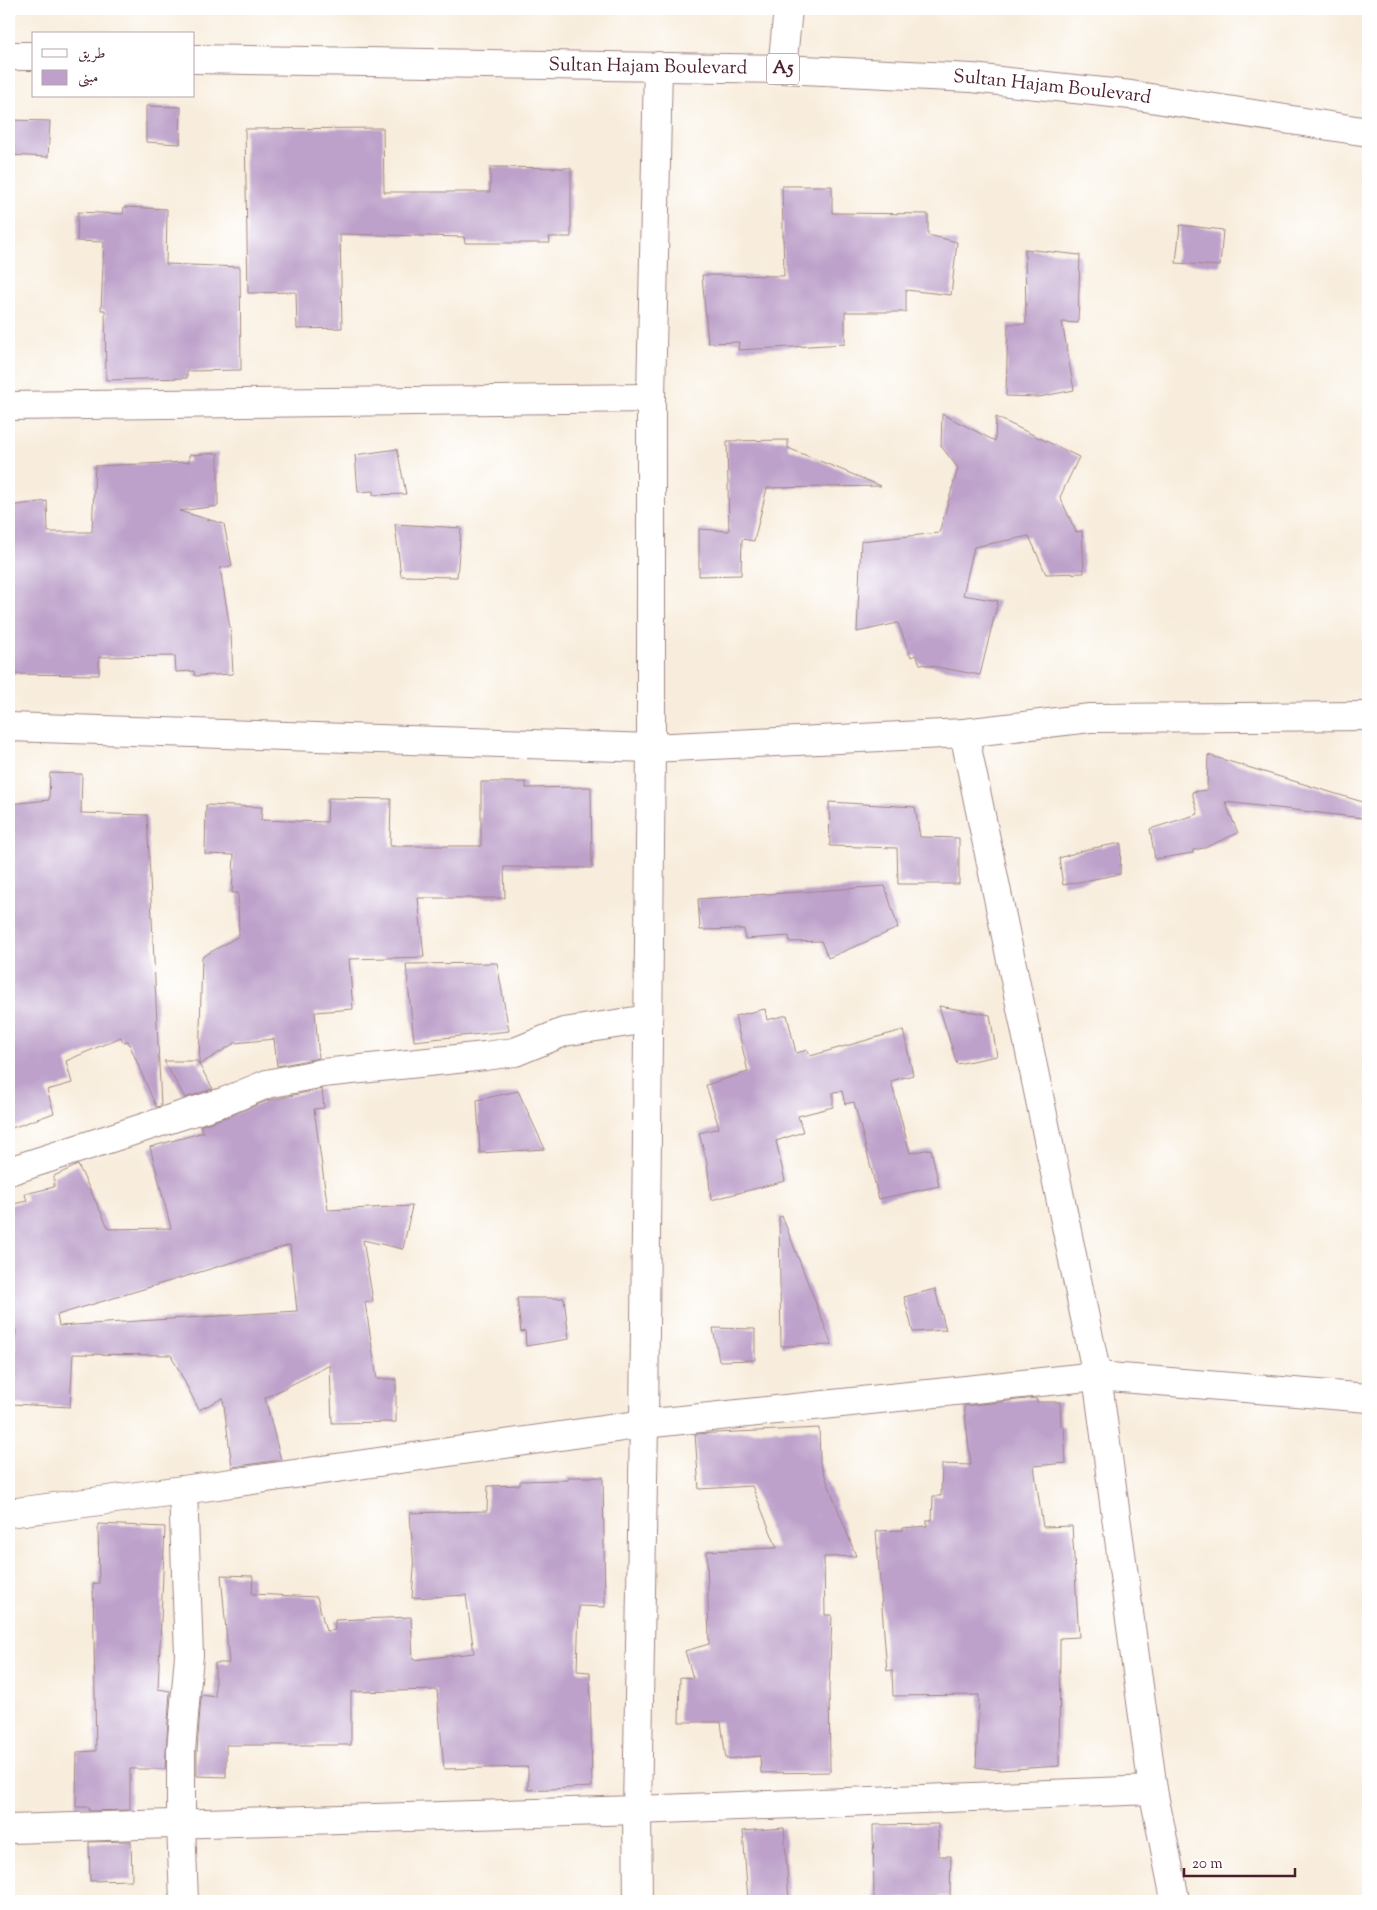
<svg xmlns="http://www.w3.org/2000/svg" width="1377" height="1910" font-family="'Sorts Mill Goudy',Amiri,serif">
<style>
.building{fill:#bda1ca;fill-rule:evenodd}
.lines{fill:none;stroke-linecap:round;stroke-linejoin:round}
.street-casing{stroke:#a18684;stroke-width:30}
.highway-casing{stroke:#a18684;stroke-width:30}
.street{stroke:#fff;stroke-width:28}
.highway{stroke:#fff;stroke-width:28}
.labels{text-anchor:middle;dominant-baseline:central;stroke-width:4;stroke-linejoin:round;paint-order:stroke}
.shield{fill:#fff;stroke:#80626b;stroke-width:1}
.shield-label{font-size:18px;font-weight:bold;fill:#4a1f2b}
.street-label{font-size:19px;fill:#4a1f2b;stroke:#fff}
</style>
<rect width="100%" height="100%" fill="#fff"/>
<filter id="ink" filterUnits="userSpaceOnUse"><feTurbulence type="fractalNoise" baseFrequency=".02" numOctaves="2"/><feDisplacementMap in="SourceGraphic" scale="10" xChannelSelector="R" yChannelSelector="G"/><feConvolveMatrix kernelMatrix="1 2 1 2 8 2 1 2 1" color-interpolation-filters="sRGB"/></filter>
<filter id="wash" filterUnits="userSpaceOnUse"><feTurbulence type="fractalNoise" baseFrequency=".0096" numOctaves="4" result="noise"/><feDisplacementMap in="SourceGraphic" scale="20" xChannelSelector="R" yChannelSelector="G"/><feGaussianBlur stdDeviation="1.12" result="paint"/><feColorMatrix in="noise" values="0 0 0 0 0 0 0 0 0 0 0 0 0 0 0 0 0 1.4 0 .05"/><feComposite in="paint" operator="in"/></filter>
<g filter="url(#wash)">
<rect width="100%" height="100%" fill="#f8eddc"/>
<g id="blocks">
<g class="building">
<path d="M 146,106 L 181,107 L 180,144 L 146,142 Z"/>
<path d="M 9,120 L 50,121 L 48,157 L 9,155 Z"/>
<path d="M 383,128 L 384,192 L 490,192 L 490,167 L 571,168 L 571,237 L 549,237 L 550,243 L 465,243 L 464,237 L 340,234 L 342,328 L 297,329 L 296,292 L 248,293 L 245,129 Z"/>
<path d="M 782,186 L 832,186 L 832,213 L 928,214 L 928,235 L 957,242 L 951,295 L 906,290 L 906,312 L 845,312 L 845,344 L 738,350 L 739,342 L 708,343 L 702,275 L 784,276 Z"/>
<path d="M 124,207 L 167,209 L 166,264 L 240,267 L 241,370 L 187,371 L 187,378 L 106,380 L 105,310 L 101,310 L 104,242 L 77,241 L 78,212 L 123,214 Z"/>
<path d="M 1180,225 L 1223,230 L 1220,266 L 1176,263 Z"/>
<path d="M 1025,249 L 1080,255 L 1078,323 L 1062,322 L 1074,390 L 1039,397 L 1006,396 L 1008,324 L 1026,324 Z"/>
<path d="M 942,414 L 995,441 L 996,417 L 1079,457 L 1060,497 L 1076,532 L 1082,531 L 1084,573 L 1046,574 L 1029,536 L 974,547 L 963,595 L 998,601 L 980,675 L 920,664 L 916,655 L 911,657 L 898,623 L 857,632 L 861,541 L 939,533 L 958,468 L 941,446 Z"/>
<path d="M 788,440 L 788,448 L 881,486 L 767,488 L 754,541 L 742,539 L 741,575 L 699,576 L 699,529 L 729,531 L 727,441 Z"/>
<path d="M 397,449 L 406,494 L 373,495 L 373,491 L 358,492 L 355,455 Z"/>
<path d="M 218,453 L 218,506 L 179,511 L 224,524 L 232,566 L 220,568 L 231,634 L 233,674 L 195,676 L 194,671 L 176,672 L 175,656 L 99,657 L 99,675 L 9,674 L 9,631 L 15,631 L 9,588 L 9,506 L 47,501 L 48,532 L 92,532 L 95,466 L 189,462 L 189,455 Z"/>
<path d="M 395,524 L 461,528 L 457,577 L 401,576 Z"/>
<path d="M 1208,755 L 1366,803 L 1363,818 L 1225,802 L 1238,833 L 1204,848 L 1193,850 L 1193,853 L 1155,859 L 1150,829 L 1198,814 L 1192,792 L 1207,790 Z"/>
<path d="M 50,773 L 82,774 L 81,813 L 147,815 L 161,1106 L 156,1107 L 128,1041 L 123,1042 L 121,1037 L 66,1061 L 72,1083 L 47,1090 L 54,1113 L 9,1129 L 9,804 L 49,800 Z"/>
<path d="M 481,782 L 526,782 L 526,788 L 591,787 L 592,868 L 504,867 L 505,898 L 418,898 L 424,957 L 349,959 L 353,1009 L 315,1012 L 319,1058 L 277,1066 L 274,1039 L 235,1043 L 199,1065 L 202,957 L 239,936 L 238,893 L 232,893 L 234,855 L 205,854 L 206,805 L 262,807 L 261,820 L 327,822 L 328,798 L 391,799 L 390,846 L 481,846 Z"/>
<path d="M 829,802 L 915,807 L 920,837 L 959,838 L 959,884 L 898,884 L 897,848 L 830,846 Z"/>
<path d="M 1121,843 L 1120,874 L 1063,885 L 1059,858 L 1088,849 Z"/>
<path d="M 885,886 L 898,928 L 828,958 L 821,941 L 790,942 L 789,936 L 745,939 L 744,929 L 700,930 L 698,899 Z"/>
<path d="M 497,963 L 509,1031 L 414,1041 L 406,964 Z"/>
<path d="M 939,1006 L 990,1015 L 997,1056 L 957,1064 Z"/>
<path d="M 765,1009 L 767,1020 L 787,1015 L 796,1053 L 808,1050 L 810,1056 L 903,1030 L 913,1075 L 891,1081 L 910,1153 L 931,1149 L 939,1186 L 879,1199 L 854,1102 L 845,1104 L 842,1091 L 833,1092 L 833,1107 L 798,1116 L 803,1132 L 776,1141 L 785,1181 L 711,1200 L 707,1162 L 699,1133 L 719,1128 L 706,1085 L 748,1072 L 735,1016 Z"/>
<path d="M 164,1061 L 197,1061 L 213,1089 L 185,1098 Z"/>
<path d="M 322,1089 L 324,1108 L 314,1109 L 328,1210 L 412,1206 L 403,1249 L 363,1240 L 373,1301 L 365,1302 L 377,1379 L 396,1379 L 396,1422 L 332,1423 L 330,1365 L 265,1398 L 281,1460 L 232,1467 L 223,1398 L 199,1410 L 171,1355 L 73,1354 L 70,1407 L 12,1404 L 16,1330 L 9,1330 L 9,1205 L 27,1201 L 25,1194 L 54,1187 L 54,1176 L 78,1165 L 109,1229 L 171,1228 L 150,1147 L 204,1132 L 200,1126 L 232,1115 L 266,1101 ZM 290,1245 L 297,1311 L 59,1326 L 57,1315 Z"/>
<path d="M 518,1091 L 545,1149 L 480,1153 L 477,1100 Z"/>
<path d="M 782,1216 L 832,1345 L 781,1346 L 779,1217 Z"/>
<path d="M 935,1289 L 946,1330 L 913,1332 L 904,1297 Z"/>
<path d="M 517,1298 L 564,1298 L 569,1339 L 526,1346 L 525,1331 L 521,1332 Z"/>
<path d="M 713,1328 L 755,1329 L 755,1360 L 719,1361 Z"/>
<path d="M 1036,1398 L 1037,1402 L 1060,1402 L 1061,1426 L 1064,1426 L 1066,1463 L 1034,1466 L 1043,1527 L 1072,1526 L 1079,1637 L 1060,1638 L 1059,1766 L 1000,1770 L 976,1767 L 979,1695 L 893,1696 L 892,1670 L 887,1671 L 876,1531 L 903,1530 L 903,1528 L 927,1526 L 927,1520 L 932,1520 L 933,1496 L 941,1496 L 942,1464 L 971,1465 L 964,1406 Z"/>
<path d="M 819,1428 L 820,1463 L 856,1556 L 824,1557 L 825,1615 L 832,1615 L 829,1688 L 830,1772 L 761,1773 L 760,1756 L 726,1759 L 721,1722 L 679,1722 L 680,1677 L 693,1678 L 685,1651 L 709,1644 L 707,1551 L 777,1548 L 752,1486 L 699,1489 L 695,1434 Z"/>
<path d="M 568,1477 L 603,1477 L 605,1607 L 579,1606 L 577,1671 L 590,1672 L 592,1787 L 528,1790 L 528,1767 L 444,1769 L 437,1690 L 351,1692 L 351,1745 L 226,1745 L 226,1777 L 197,1776 L 197,1752 L 201,1695 L 215,1697 L 215,1663 L 229,1663 L 221,1575 L 253,1576 L 252,1594 L 317,1597 L 326,1631 L 335,1630 L 335,1620 L 411,1617 L 413,1660 L 474,1653 L 466,1595 L 412,1598 L 414,1570 L 410,1513 L 487,1511 L 488,1486 L 520,1485 L 520,1481 L 568,1480 Z"/>
<path d="M 98,1524 L 165,1527 L 158,1689 L 170,1691 L 165,1769 L 130,1769 L 130,1810 L 89,1811 L 89,1807 L 76,1807 L 77,1752 L 96,1751 L 93,1584 L 99,1583 Z"/>
<path d="M 938,1824 L 939,1856 L 951,1856 L 950,1896 L 874,1900 L 873,1825 Z"/>
<path d="M 784,1828 L 789,1901 L 748,1901 L 743,1831 Z"/>
<path d="M 131,1841 L 132,1880 L 90,1881 L 89,1842 Z"/>
</g>
</g>
</g>
<g filter="url(#ink)">
<use href="#blocks" fill-opacity="0" stroke="#a18684" stroke-width="1"/>
<g class="lines">
<g class="street-casing">
<g id="street">
<path d="M 782,69 L 788,9"/>
<path d="M 9,406 L 651,398"/>
<path d="M 9,727 L 651,748 L 964,733 L 1090,718 L 1368,716"/>
<path d="M 964,733 L 1097,1376 L 1153,1790 L 1174,1894 L 1172,1901"/>
<path d="M 9,1171 L 226,1101 L 267,1084 L 323,1073 L 485,1056 L 515,1052 L 564,1032 L 648,1019"/>
<path d="M 183,1490 L 189,1655 L 181,1751 L 181,1825 L 184,1901"/>
<path d="M 9,1513 L 183,1490 L 644,1424 L 1097,1376 L 1368,1398"/>
<path d="M 9,1829 L 637,1810 L 1153,1790"/>
<path d="M 638,1901 L 637,1810 L 644,1424 L 651,748 L 651,398 L 658,66"/>
</g>
</g>
<g class="highway-casing">
<g id="highway">
<path d="M 9,56 L 34,56"/>
<path id="s1" d="M 194,59 L 782,69 L 972,78 L 1131,95 L 1368,132"/>
</g>
</g>
<use href="#street" class="street"/>
<use href="#highway" class="highway"/>
</g>
</g>
<g class="labels">
<rect class="shield" x="767" y="53.5" width="32" height="31" rx="4"/>
<g class="shield-label">
<text x="783" y="69">A5</text>
</g>
<g class="street-label">
<text stroke="none"><textPath href="#s1" startOffset="454">Sultan Hajam Boulevard</textPath></text>
<text stroke="none"><textPath href="#s1" startOffset="859">Sultan Hajam Boulevard</textPath></text>
</g>
</g>
<rect width="1377" height="1910" fill="none" stroke="#fff" stroke-width="30"/>
<rect x="32" y="32" width="162" height="65" fill="#ffffff" stroke="#b7a5aa"/>
<rect x="42" y="49" width="25" height="8" fill="#ffffff" stroke="#b7a5aa"/>
<text x="78" y="58" font-size="15" fill="#4a1f2b">طريق</text>
<rect x="42" y="70" width="25" height="15" fill="#bda1ca" stroke="#b7a5aa"/>
<text x="78" y="82" font-size="15" fill="#4a1f2b">مبنى</text>
<path d="M1184 1868v8h111v-8" fill="none" stroke="#4a1f2b" stroke-width="2.5"/>
<text x="1192" y="1868" font-size="15" fill="#4a1f2b" stroke="#ffffff" stroke-width="4" paint-order="stroke">20 m</text>
</svg>
